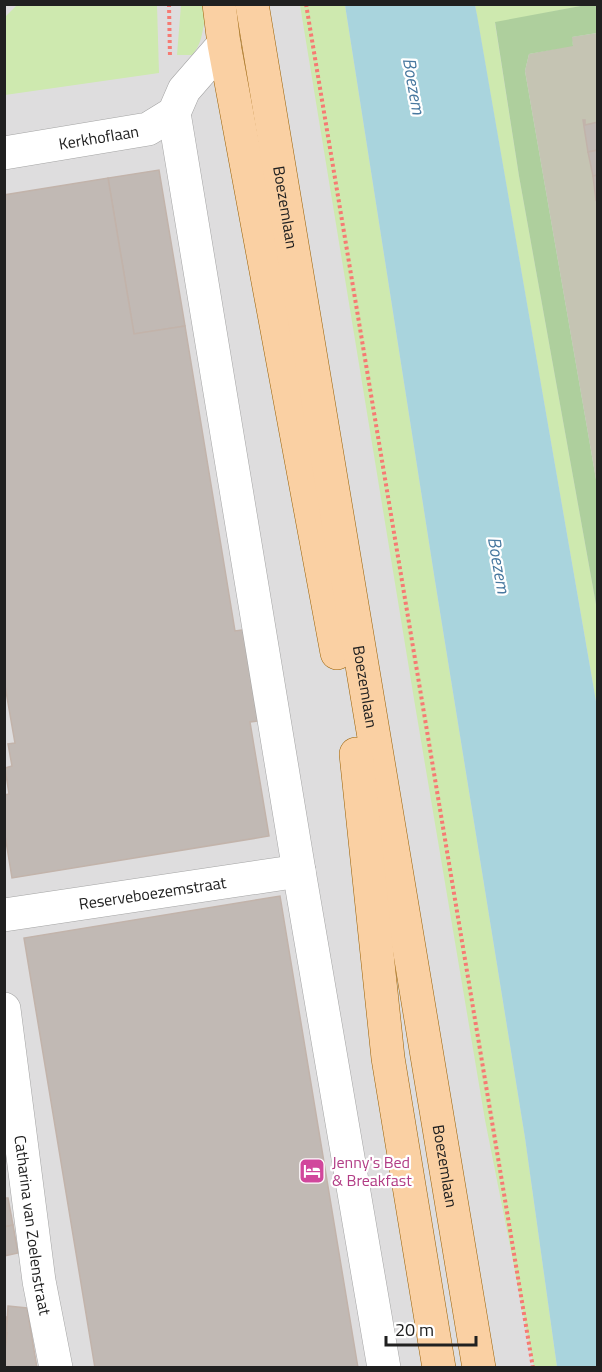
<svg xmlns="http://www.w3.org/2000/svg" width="602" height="1372" font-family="'Titillium Web',sans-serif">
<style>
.residential{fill:#deddde}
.construction{fill:#c5c4b3}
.grass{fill:#cee9af}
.forest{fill:#aecf9d}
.water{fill:#a9d4dd}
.building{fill:#c1b9b4;stroke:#c2b3aa;stroke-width:1.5}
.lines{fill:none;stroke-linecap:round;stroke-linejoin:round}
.minor-casing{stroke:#a4a4a4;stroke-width:34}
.major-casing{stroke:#996004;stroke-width:34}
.path{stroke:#f67a73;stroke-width:4;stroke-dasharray:3 3;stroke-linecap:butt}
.minor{stroke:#fff;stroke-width:33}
.major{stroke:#fad0a3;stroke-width:33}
.labels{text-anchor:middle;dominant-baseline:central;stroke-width:4.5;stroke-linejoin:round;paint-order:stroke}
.street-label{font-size:16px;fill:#202020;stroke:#fff}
.hotel-label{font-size:16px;fill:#b23c85;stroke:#fff;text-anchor:start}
.water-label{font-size:18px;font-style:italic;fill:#48789f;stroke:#fff}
</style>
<rect width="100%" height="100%" fill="#f1ede7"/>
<rect class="residential" x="5" y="5" width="592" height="1362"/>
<path class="construction" d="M 597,33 L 597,485 L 525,71 L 529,54 L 573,45 L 571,37 Z"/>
<g class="grass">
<path d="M 17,5 L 157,5 L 159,73 L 5,95 L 4,18 Z"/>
<path d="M 181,5 L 210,5 C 201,21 206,40 192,55 L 177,55 Z"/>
<path d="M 300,5 L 345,5 L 435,581 L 525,1138 L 557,1367 L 534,1367 L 485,1120 L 415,705 Z"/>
<path d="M 475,5 L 586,5 L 495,23 L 519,176 L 597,610 L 597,707 Z"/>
</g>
<path class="forest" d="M 586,5 L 597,5 L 597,33 L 572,37 L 573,46 L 529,54 L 525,71 L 597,485 L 597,610 L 519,176 L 495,22 Z"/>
<path class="water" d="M 345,5 L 475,5 L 477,15 L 597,707 L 597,1367 L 557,1367 L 525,1138 L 435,581 Z"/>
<g class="building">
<path d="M 583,120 L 585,120 L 585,125 L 598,122 L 598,150 L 588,152 Z"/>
<path d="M 598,150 L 598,175 L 593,176 L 588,152 Z"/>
<path d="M 159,170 L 185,326 L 134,334 L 108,178 Z"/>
<path d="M 598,175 L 598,199 L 596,200 L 593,176 Z"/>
<path d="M 108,178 L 134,334 L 185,326 L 235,631 L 256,628 L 271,719 L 250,722 L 269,836 L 12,878 L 4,829 L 4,795 L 9,794 L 5,768 L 12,766 L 8,744 L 15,743 L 4,680 L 4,195 Z"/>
<path d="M 280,896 L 358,1368 L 95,1368 L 24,938 Z"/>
<path d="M 4,1198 L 8,1198 L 13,1225 L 4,1227 Z"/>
<path d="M 13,1225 L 18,1253 L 4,1256 L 4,1227 Z"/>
<path d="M 8,1306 L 27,1308 L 37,1368 L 4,1368 Z"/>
<path d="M 4,1317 L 7,1317 L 5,1333 L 7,1333 L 4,1359 Z"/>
</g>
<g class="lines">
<g class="minor-casing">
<g id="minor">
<path d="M 174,113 L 299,871 L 384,1368"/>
<path id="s1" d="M 4,153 L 148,129 L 174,113 L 184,90 L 224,44"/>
<path id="s2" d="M 4,915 L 299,871"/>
<path id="s3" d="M 4,1009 L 39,1281 L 56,1368"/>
</g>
</g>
<g class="major-casing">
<g id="major">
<path d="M 219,4 L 224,44 L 337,653"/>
<path id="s4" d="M 252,4 L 479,1368"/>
<path d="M 356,754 L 388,1058 L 439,1368"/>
</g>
</g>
<g class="path">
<path d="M 169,4 L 170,58"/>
<path d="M 306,4 L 533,1368"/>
</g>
<use href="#minor" class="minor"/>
<use href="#major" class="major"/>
</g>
<defs>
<g id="hotel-square" transform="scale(1.35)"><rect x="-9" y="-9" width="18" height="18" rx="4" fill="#d1479c" stroke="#fff"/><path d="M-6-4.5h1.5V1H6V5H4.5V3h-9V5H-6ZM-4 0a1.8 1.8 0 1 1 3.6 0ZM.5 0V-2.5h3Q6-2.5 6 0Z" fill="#fff"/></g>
</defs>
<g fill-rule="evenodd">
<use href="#hotel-square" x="312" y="1171"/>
</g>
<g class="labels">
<g class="street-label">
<text stroke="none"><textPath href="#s1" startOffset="96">Kerkhoflaan</textPath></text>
<text stroke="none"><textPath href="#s4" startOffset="206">Boezemlaan</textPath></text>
<text stroke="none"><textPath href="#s4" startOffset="692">Boezemlaan</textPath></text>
<text stroke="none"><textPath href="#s2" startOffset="150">Reserveboezemstraat</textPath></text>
<text stroke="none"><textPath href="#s4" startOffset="1178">Boezemlaan</textPath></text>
<text stroke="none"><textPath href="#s3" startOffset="218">Catharina van Zoelenstraat</textPath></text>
</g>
<g class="hotel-label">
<text x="332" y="1162">Jenny's Bed<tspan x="332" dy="18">&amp; Breakfast</tspan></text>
</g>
<g class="water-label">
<text transform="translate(414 86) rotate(80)">Boezem</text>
<text transform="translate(499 565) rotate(80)">Boezem</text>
</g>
</g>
<rect width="602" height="1372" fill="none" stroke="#202020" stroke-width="12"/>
<path d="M386 1336v9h90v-9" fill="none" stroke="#202020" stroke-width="3"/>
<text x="395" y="1336" font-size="18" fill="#202020" stroke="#ffffff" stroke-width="4.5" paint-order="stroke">20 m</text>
</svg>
